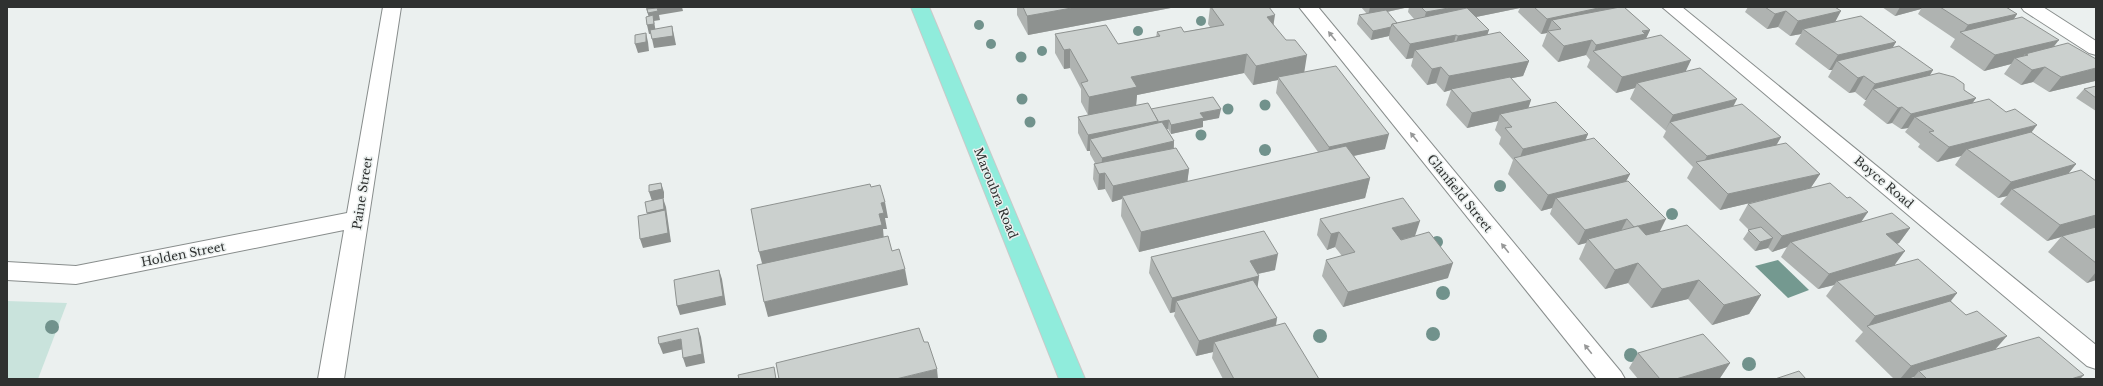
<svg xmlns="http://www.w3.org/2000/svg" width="2103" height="386" font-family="'Libre Baskerville',serif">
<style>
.green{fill:#c9e3dc}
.water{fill:#749990}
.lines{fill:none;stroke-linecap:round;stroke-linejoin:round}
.minor-casing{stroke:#888d8c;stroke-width:2}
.major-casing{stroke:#c9c9c9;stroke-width:2}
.minor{fill:#fff;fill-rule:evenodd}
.major{fill:#90ecdc;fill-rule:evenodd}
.tree{fill:#71928c}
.wall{fill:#afb3b1;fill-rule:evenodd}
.shaded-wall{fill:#8e9290}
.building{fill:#cbd0ce;stroke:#8e9290}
.oneway{fill:#979898}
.labels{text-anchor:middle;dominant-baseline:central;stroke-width:3;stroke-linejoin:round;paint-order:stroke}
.street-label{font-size:12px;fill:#2f3130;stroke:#ebf0ef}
</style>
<rect width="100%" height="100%" fill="#ebf0ef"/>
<path class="green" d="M 7,301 L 67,303 L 38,379 L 7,379 Z"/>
<path class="water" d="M 1778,260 L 1809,290 L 1788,298 L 1755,266 Z"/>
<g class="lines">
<g class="minor-casing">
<g id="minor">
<path d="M 383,7 L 401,7 L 344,379 L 318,379 L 344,230 L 76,284 L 7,280 L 7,262 L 76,266 L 347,213 Z"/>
<path d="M 1299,7 L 1318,7 L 1621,372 L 1625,379 L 1597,379 Z"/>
<path d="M 1662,7 L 1682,7 L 2096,345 L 2096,369 L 2087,366 Z"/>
<path d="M 2021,7 L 2043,7 L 2096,41 L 2096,55 L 2089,53 L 2024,11 Z"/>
</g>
</g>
<g class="major-casing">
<path id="major" d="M 911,7 L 929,7 L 1085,379 L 1059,379 Z"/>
</g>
<use href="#minor" class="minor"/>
<use href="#major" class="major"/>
</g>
<g class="tree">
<circle cx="1201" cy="21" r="5"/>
<circle cx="979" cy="25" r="5"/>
<circle cx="1138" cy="31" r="5"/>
<circle cx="991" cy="44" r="5"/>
<circle cx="1042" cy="51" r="5"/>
<circle cx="1021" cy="57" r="5.5"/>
<circle cx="1022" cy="99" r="5.5"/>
<circle cx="1265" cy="105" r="5.5"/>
<circle cx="1228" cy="109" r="5.5"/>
<circle cx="1030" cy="122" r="5.5"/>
<circle cx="1201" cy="135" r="5.5"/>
<circle cx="1265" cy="150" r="6"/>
<circle cx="1500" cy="186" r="6"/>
<circle cx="1672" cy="214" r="6"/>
<circle cx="1437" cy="242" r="6"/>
<circle cx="1443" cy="293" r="7"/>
<circle cx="52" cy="327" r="7"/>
<circle cx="1433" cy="334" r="7"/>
<circle cx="1320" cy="336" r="7"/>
<circle cx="1631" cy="355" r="7"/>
<circle cx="1749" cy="364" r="7"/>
</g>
<g class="wall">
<path d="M 1017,7 L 1176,7 L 1028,35 L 1017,15 Z"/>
<path d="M 1210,7 L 1269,7 L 1274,25 L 1304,72 L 1385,149 L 1354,156 L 1370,178 L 1365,198 L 1139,252 L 1121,216 L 1122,199 L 1112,202 L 1105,189 L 1098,190 L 1093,179 L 1094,164 L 1095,163 L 1090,154 L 1090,151 L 1087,151 L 1078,133 L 1078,117 L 1088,115 L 1081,102 L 1081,89 L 1070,68 L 1064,69 L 1055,53 L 1055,34 L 1118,44 L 1156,37 L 1157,32 L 1184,32 L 1210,27 L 1208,24 ZM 1244,73 L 1253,85 L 1278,80 L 1276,93 L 1318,152 L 1187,182 L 1189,169 L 1174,149 L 1174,141 L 1167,129 L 1168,129 L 1171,134 L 1203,127 L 1203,121 L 1219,118 L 1151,109 L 1136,106 L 1137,95 Z"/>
<path d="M 1361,7 L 1409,7 L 1387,12 L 1397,23 L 1414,19 L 1408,12 L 1409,7 L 1624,7 L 1650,30 L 1646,38 L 1686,71 L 1733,107 L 1781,137 L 1776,145 L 1820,174 L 1811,187 L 1862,222 L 1910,228 L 1899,243 L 1897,244 L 1895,265 L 1957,293 L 1951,301 L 1995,349 L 2080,379 L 1912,379 L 1914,377 L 1907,379 L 1894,379 L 1855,341 L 1863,332 L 1826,296 L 1834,285 L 1818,289 L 1781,257 L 1787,247 L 1772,252 L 1768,248 L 1755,251 L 1743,239 L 1749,230 L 1739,220 L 1748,204 L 1767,199 L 1720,210 L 1687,178 L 1693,167 L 1663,137 L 1666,131 L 1630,99 L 1635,88 L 1616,93 L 1587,67 L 1590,60 L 1586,55 L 1558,62 L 1542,46 L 1547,33 L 1541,34 L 1518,12 L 1520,8 L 1476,17 L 1487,35 L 1529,61 L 1523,76 L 1511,78 L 1531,100 L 1528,108 L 1588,134 L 1585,141 L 1630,174 L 1626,181 L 1659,231 L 1761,295 L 1749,314 L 1712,325 L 1688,299 L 1651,308 L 1628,283 L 1605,289 L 1579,259 L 1586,243 L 1578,245 L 1550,214 L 1552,208 L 1541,211 L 1508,174 L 1513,160 L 1499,144 L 1501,137 L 1495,130 L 1498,121 L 1467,128 L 1446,105 L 1451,90 L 1444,92 L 1436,83 L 1427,85 L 1411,66 L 1413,58 L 1406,59 L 1389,39 L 1389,36 L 1371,40 L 1357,24 L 1359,15 L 1367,14 Z"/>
<path d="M 1748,7 L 1840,7 L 1837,8 L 1835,22 L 1896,42 L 1892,48 L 1933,70 L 1930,75 L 1964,90 L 1976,98 L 1972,103 L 2031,133 L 2076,164 L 2068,174 L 2096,181 L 2096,280 L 2087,283 L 2048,252 L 2061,237 L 2047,241 L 2000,204 L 2007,196 L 1998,198 L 1955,165 L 1961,156 L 1937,162 L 1918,147 L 1920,144 L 1905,132 L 1908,128 L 1901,129 L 1892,123 L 1887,124 L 1863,105 L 1866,100 L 1865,100 L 1855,92 L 1849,93 L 1828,77 L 1832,70 L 1829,70 L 1795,44 L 1801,34 L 1790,36 L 1778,27 L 1767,29 L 1745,12 Z"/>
<path d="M 1882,7 L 2006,7 L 2017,14 L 2014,19 L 2054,47 L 2095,81 L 2049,92 L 2033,82 L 2021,85 L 2004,74 L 2011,64 L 1984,71 L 1950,47 L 1955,39 L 1918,14 L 1921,9 L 1895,16 Z"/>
<path d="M 2096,86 L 2096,111 L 2076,98 L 2084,89 Z"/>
<path d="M 1320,219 L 1415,236 L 1448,278 L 1343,307 L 1322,276 L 1326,260 L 1342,256 L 1335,247 L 1327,250 L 1317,235 Z"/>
<path d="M 1151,257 L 1275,270 L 1258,274 L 1259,276 L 1257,287 L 1277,318 L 1276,326 L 1319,379 L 1223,379 L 1212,358 L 1213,352 L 1196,356 L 1174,316 L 1175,312 L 1170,313 L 1149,273 Z"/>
<path d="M 1638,353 L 1730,363 L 1720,378 L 1717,379 L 1638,379 L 1629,368 Z"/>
</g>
<g class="shaded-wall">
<path d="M 651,7 L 682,7 L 683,11 L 659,15 L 660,20 L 654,21 L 656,33 L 649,34 L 647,25 L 650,21 L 646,8 Z"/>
<path d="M 1077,7 L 1176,7 L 1028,35 L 1027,16 Z"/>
<path d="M 1370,7 L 1409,7 L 1368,16 Z"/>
<path d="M 1454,7 L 1520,7 L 1520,8 L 1422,28 L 1426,12 Z"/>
<path d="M 1603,7 L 1624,7 L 1561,29 L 1552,20 L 1547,33 L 1541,34 L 1547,19 Z"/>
<path d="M 1900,7 L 1922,7 L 1921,9 L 1895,16 Z"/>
<path d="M 1786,11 L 1778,27 L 1767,29 L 1775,14 Z"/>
<path d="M 1841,11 L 1833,26 L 1803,29 L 1801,34 L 1790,36 L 1798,21 Z"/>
<path d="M 2017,14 L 2007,29 L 1962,34 L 1968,25 Z"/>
<path d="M 1275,15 L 1272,34 L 1267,17 Z"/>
<path d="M 672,26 L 674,35 L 676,45 L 654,48 L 652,39 Z"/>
<path d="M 1391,27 L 1389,36 L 1371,40 L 1373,31 Z"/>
<path d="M 1489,30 L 1484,45 L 1453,52 L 1458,36 Z"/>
<path d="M 1650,30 L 1643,45 L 1594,52 L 1596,45 Z"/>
<path d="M 646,33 L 648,42 L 649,51 L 638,53 L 635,44 Z"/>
<path d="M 1456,35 L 1452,50 L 1415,50 L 1413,58 L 1406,59 L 1410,44 Z"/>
<path d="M 1592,40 L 1586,55 L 1558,62 L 1564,46 Z"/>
<path d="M 2059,40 L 2047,55 L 2028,55 L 2025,54 L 2020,61 L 2015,58 L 2011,64 L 1984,71 L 1995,55 Z"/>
<path d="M 1896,42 L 1887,57 L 1837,61 L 1832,70 L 1829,70 L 1838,55 Z"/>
<path d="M 1070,49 L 1070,68 L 1064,69 L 1064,50 Z"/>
<path d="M 1247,54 L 1244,73 L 1137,95 L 1136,106 L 1088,116 L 1089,97 L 1131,77 Z"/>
<path d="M 1307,55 L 1304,74 L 1278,77 L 1278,80 L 1253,85 L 1256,66 Z"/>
<path d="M 1691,60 L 1684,75 L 1637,83 L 1635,88 L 1616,93 L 1622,77 Z"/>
<path d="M 1529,61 L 1523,76 L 1452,90 L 1451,89 L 1451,90 L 1444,92 L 1449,76 Z"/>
<path d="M 1441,67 L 1436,83 L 1427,85 L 1432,69 Z"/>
<path d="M 2045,67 L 2033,82 L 2021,85 L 2032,70 Z"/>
<path d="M 2096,68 L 2096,79 L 2095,81 L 2049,92 L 2061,77 Z"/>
<path d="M 1933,70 L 1923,86 L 1873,89 L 1866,100 L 1865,100 L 1875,84 Z"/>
<path d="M 1864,76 L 1855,92 L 1849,93 L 1858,78 Z"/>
<path d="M 1976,98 L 1965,114 L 1915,117 L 1908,128 L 1901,129 L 1911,114 Z"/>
<path d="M 1737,99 L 1729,115 L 1670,122 L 1665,131 L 1673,115 Z"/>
<path d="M 1531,100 L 1526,115 L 1500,114 L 1498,121 L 1467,128 L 1472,113 Z"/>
<path d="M 1902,107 L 1892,123 L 1887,124 L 1898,108 Z"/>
<path d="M 1221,109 L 1219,118 L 1203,121 L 1203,127 L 1171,134 L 1171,125 L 1200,113 Z"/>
<path d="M 1169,120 L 1168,129 L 1157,131 L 1090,139 L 1090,151 L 1087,151 L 1088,135 L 1158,121 Z"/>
<path d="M 2037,125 L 2025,141 L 1967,149 L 1961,156 L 1937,162 L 1949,147 Z"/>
<path d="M 1389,134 L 1385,149 L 1325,162 L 1329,147 Z"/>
<path d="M 1588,134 L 1581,150 L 1518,163 L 1523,149 Z"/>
<path d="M 1781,137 L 1772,153 L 1701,167 L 1707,156 Z"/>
<path d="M 1174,141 L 1173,157 L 1105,173 L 1105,189 L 1098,190 L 1099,174 L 1101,174 L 1102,158 Z"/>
<path d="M 2076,164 L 2063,180 L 2012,189 L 2007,196 L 1998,198 L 2011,182 Z"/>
<path d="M 1189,169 L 1187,185 L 1122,196 L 1122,199 L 1112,202 L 1113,186 Z"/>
<path d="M 1630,174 L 1622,189 L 1556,198 L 1552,208 L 1541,211 L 1548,195 Z"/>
<path d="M 1820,174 L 1810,189 L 1720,210 L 1728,194 Z"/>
<path d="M 1370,178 L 1365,198 L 1139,252 L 1141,232 Z"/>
<path d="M 661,183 L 664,192 L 664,198 L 663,198 L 666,207 L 671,242 L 643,248 L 640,239 L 650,222 L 647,213 L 652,201 L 649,192 Z"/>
<path d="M 885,202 L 888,218 L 885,218 L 887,229 L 883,229 L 884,240 L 763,267 L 759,252 L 879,214 L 881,203 Z"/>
<path d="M 1868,212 L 1857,228 L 1791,242 L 1787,247 L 1772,252 L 1782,236 Z"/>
<path d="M 2096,215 L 2096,227 L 2062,236 L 2061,237 L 2047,241 L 2060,225 Z"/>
<path d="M 1627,219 L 1619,235 L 1588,239 L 1586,243 L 1578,245 L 1585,230 Z"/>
<path d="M 1666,219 L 1658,235 L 1626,243 L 1634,227 Z"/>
<path d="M 1420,221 L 1415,236 L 1387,243 L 1392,228 Z"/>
<path d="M 1910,228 L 1899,243 L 1875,250 L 1886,234 Z"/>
<path d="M 1339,232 L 1335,247 L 1327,250 L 1331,234 Z"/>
<path d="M 1773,238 L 1768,248 L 1755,251 L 1760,242 Z"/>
<path d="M 1905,251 L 1893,267 L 1837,281 L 1834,285 L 1818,289 L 1829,274 Z"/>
<path d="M 1278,254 L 1275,270 L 1247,276 L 1250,261 Z"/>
<path d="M 1453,263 L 1448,278 L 1343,307 L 1348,292 Z"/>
<path d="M 1638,263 L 1628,283 L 1605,289 L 1615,270 Z"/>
<path d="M 905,269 L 908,285 L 768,317 L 764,302 Z"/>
<path d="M 719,270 L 722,279 L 726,305 L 680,315 L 677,306 Z"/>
<path d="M 2096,272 L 2096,280 L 2087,283 Z"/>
<path d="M 1259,276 L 1257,292 L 1176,301 L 1175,312 L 1170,313 L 1172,298 Z"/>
<path d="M 1699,280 L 1688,299 L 1651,308 L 1662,289 Z"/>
<path d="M 1957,293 L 1944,309 L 1868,326 L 1875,316 Z"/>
<path d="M 1761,295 L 1749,314 L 1712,325 L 1724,305 Z"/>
<path d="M 1277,318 L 1274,334 L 1214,342 L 1213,352 L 1196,356 L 1199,341 Z"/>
<path d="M 698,328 L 701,337 L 705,363 L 686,367 L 683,358 Z"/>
<path d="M 2007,336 L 1993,352 L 1919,371 L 1914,377 L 1907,379 L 1900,379 L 1911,366 Z"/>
<path d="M 681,339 L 684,349 L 663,354 L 659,344 Z"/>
<path d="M 1730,363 L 1720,378 L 1717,379 L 1676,379 Z"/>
<path d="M 937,369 L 938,379 L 896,379 Z"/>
<path d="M 2084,375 L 2080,379 L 2071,379 Z"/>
</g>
<g class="building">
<path d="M 1023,7 L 1077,7 L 1027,16 Z"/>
<path d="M 1211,7 L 1269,7 L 1275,15 L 1267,17 L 1286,40 L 1295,40 L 1307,55 L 1256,66 L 1247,54 L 1131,77 L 1137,87 L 1089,97 L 1081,83 L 1088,81 L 1070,49 L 1064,50 L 1055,34 L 1106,25 L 1118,44 L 1160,36 L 1157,32 L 1181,27 L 1184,32 L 1224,25 Z"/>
<path d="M 1421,7 L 1454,7 L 1426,12 Z"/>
<path d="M 1534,7 L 1603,7 L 1547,19 Z"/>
<path d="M 1620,7 L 1624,7 L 1650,30 L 1642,31 L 1645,34 L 1596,45 L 1592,40 L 1564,46 L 1548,31 L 1561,29 L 1552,20 Z"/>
<path d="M 1765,7 L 1835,7 L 1841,11 L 1798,21 L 1786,11 L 1775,14 Z"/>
<path d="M 1940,7 L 2006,7 L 2017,14 L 1968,25 Z"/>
<path d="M 657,8 L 658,11 L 648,13 L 647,9 Z"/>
<path d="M 1467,8 L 1489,30 L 1458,36 L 1456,35 L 1410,44 L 1392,24 Z"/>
<path d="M 1386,10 L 1397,23 L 1392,24 L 1391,27 L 1373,31 L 1359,15 Z"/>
<path d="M 653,15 L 654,24 L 647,25 L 646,17 Z"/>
<path d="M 1861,16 L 1896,42 L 1838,55 L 1803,29 Z"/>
<path d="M 2022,17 L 2059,40 L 1995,55 L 1960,32 Z"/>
<path d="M 672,26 L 673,36 L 652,39 L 650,30 Z"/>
<path d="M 1500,32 L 1529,61 L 1449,76 L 1441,67 L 1432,69 L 1415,50 Z"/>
<path d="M 646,33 L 646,42 L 635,44 L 635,35 Z"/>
<path d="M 1661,35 L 1691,60 L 1622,77 L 1593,51 Z"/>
<path d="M 2068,43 L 2096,59 L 2096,68 L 2061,77 L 2045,67 L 2032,70 L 2015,58 L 2028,55 L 2025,54 Z"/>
<path d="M 1899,46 L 1933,70 L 1875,84 L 1864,76 L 1858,78 L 1837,61 Z"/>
<path d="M 1336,66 L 1389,134 L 1329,147 L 1278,77 Z"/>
<path d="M 1700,68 L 1737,99 L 1673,115 L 1637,83 Z"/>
<path d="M 1939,73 L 1954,77 L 1964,84 L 1964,90 L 1976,98 L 1911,114 L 1902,107 L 1898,108 L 1873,89 Z"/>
<path d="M 1510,77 L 1531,100 L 1472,113 L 1451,89 Z"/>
<path d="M 2096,86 L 2096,98 L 2084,89 Z"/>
<path d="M 1213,97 L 1221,109 L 1200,113 L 1204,118 L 1171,125 L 1169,120 L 1158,122 L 1158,121 L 1151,109 Z"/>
<path d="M 1989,99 L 2006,112 L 2015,109 L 2037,125 L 1949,147 L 1929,132 L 1934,131 L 1915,117 Z"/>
<path d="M 1556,102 L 1588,134 L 1523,149 L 1505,128 L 1512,127 L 1500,114 Z"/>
<path d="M 1148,103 L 1158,121 L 1088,135 L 1078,117 Z"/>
<path d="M 1742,104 L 1781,137 L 1707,156 L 1670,122 Z"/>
<path d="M 1162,122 L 1174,141 L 1102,158 L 1090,139 Z"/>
<path d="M 2031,132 L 2076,164 L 2011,182 L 1967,149 Z"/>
<path d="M 1594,138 L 1630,174 L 1548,195 L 1514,158 Z"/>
<path d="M 1786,143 L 1820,174 L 1728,194 L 1696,162 Z"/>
<path d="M 1346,146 L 1370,178 L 1141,232 L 1122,196 Z"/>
<path d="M 1176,148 L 1189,169 L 1113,186 L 1105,173 L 1099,174 L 1094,164 Z"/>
<path d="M 2081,170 L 2096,181 L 2096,215 L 2060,225 L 2012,189 Z"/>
<path d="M 1628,181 L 1666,219 L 1634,227 L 1627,219 L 1585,230 L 1556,198 Z"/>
<path d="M 661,183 L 662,189 L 649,192 L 649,185 Z"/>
<path d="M 1830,183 L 1847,198 L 1850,197 L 1868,212 L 1782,236 L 1748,204 Z"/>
<path d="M 870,184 L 871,187 L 880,185 L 885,202 L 881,203 L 884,213 L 879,214 L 882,225 L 759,252 L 751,209 Z"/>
<path d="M 663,198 L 664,209 L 647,213 L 645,202 Z"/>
<path d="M 1403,198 L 1420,221 L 1392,228 L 1401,240 L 1429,232 L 1453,263 L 1348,292 L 1326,260 L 1355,252 L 1339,232 L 1331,234 L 1320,219 Z"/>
<path d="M 665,210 L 668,233 L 640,239 L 638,216 Z"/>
<path d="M 1892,213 L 1910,228 L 1886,234 L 1905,251 L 1829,274 L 1791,242 Z"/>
<path d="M 1687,225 L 1761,295 L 1724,305 L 1699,280 L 1662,289 L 1638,263 L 1615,270 L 1588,239 L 1638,226 L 1646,235 Z"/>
<path d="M 1761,227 L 1773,238 L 1760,242 L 1748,230 Z"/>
<path d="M 2096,227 L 2096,263 L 2062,236 Z"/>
<path d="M 1264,231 L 1278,254 L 1250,261 L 1259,276 L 1172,298 L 1151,257 Z"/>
<path d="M 888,236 L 892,251 L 899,249 L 905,269 L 764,302 L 757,265 Z"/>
<path d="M 1918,259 L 1957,293 L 1875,316 L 1837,281 Z"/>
<path d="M 719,270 L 723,296 L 677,306 L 674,280 Z"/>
<path d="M 1253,280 L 1277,318 L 1199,341 L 1176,301 Z"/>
<path d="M 1950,301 L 1966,315 L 1977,311 L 2007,336 L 1911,366 L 1867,326 Z"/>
<path d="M 1285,323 L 1319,379 L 1234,379 L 1214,342 Z"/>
<path d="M 698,328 L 702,354 L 683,358 L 681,339 L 659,344 L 658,337 Z"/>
<path d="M 919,328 L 924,342 L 928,342 L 937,369 L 896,379 L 779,379 L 776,363 Z"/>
<path d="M 1703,334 L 1730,363 L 1676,379 L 1660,379 L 1638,353 Z"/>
<path d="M 2039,337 L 2084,375 L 2071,379 L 1927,379 L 1919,371 Z"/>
<path d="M 774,367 L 776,379 L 739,379 L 738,375 Z"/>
<path d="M 1799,371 L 1806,379 L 1775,379 Z"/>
</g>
<defs><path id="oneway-solid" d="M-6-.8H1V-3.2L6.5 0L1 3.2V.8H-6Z"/></defs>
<g class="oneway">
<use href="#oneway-solid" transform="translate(1332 36) rotate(-129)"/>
<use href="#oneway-solid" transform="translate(1414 137) rotate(-129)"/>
<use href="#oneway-solid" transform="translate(1505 248) rotate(-129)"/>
<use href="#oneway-solid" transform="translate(1588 349) rotate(-129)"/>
</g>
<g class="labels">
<g class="street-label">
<text transform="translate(1884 182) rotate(40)">Boyce Road</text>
<text transform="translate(362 193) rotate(-81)">Paine Street</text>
<text transform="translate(996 193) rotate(68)">Maroubra Road</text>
<text transform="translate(1460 193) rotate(51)">Glanfield Street</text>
<text transform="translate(183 254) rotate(-11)">Holden Street</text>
</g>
</g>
<rect width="2103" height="386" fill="none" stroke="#2f3130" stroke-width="16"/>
</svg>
